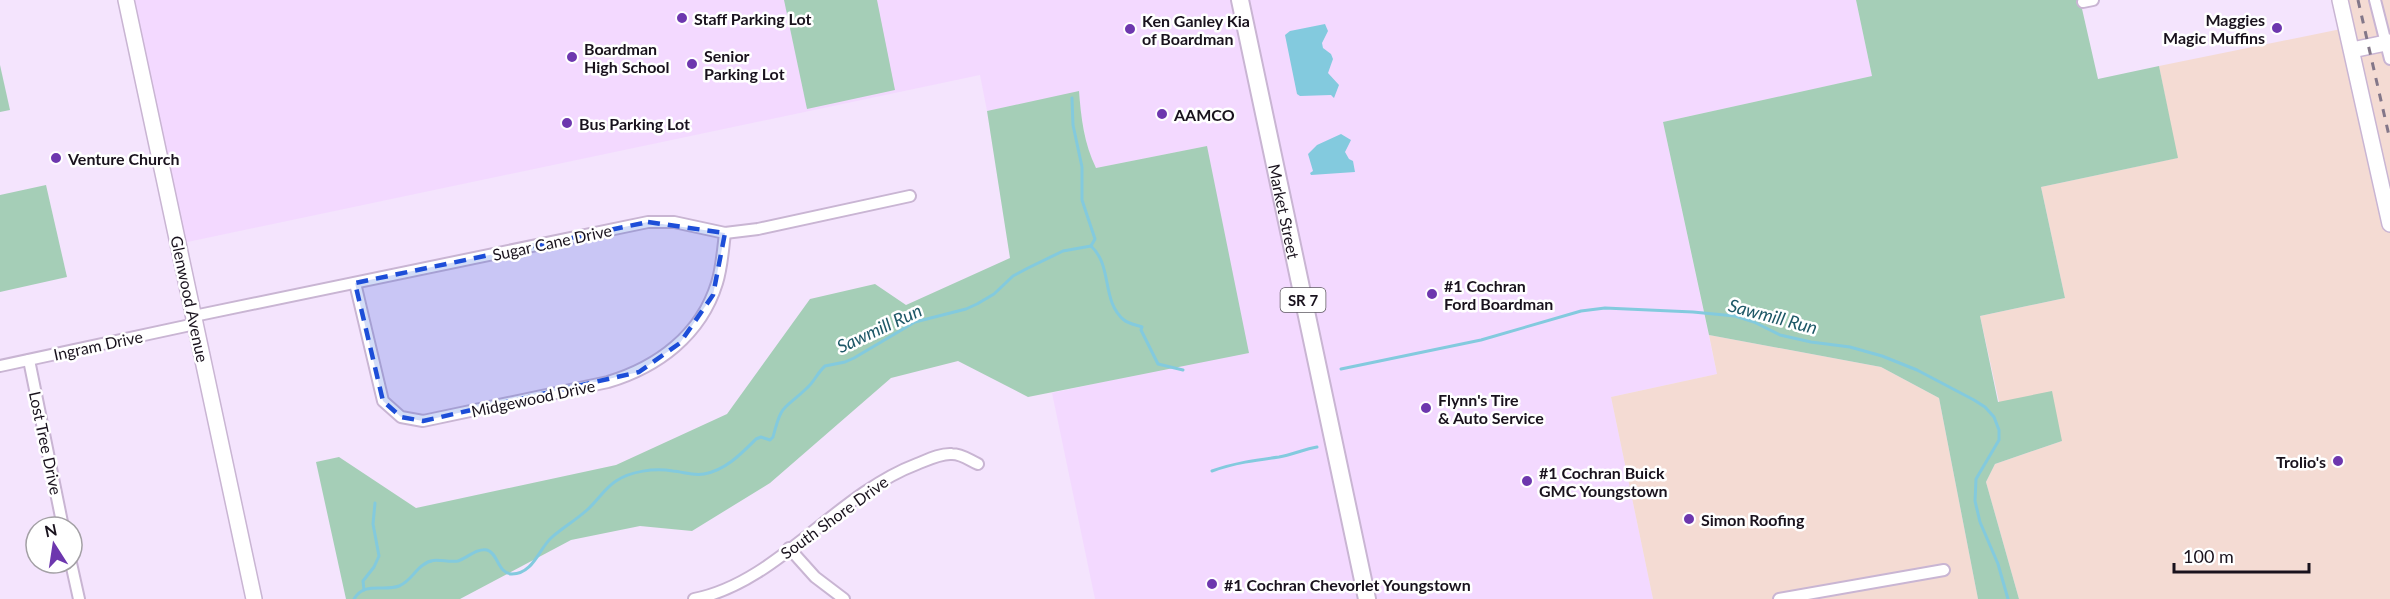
<svg xmlns="http://www.w3.org/2000/svg" width="2390" height="599" font-family="Lato,sans-serif">
<style>
.built{fill:#f3d9ff}
.industrial{fill:#f4dbd3}
.green{fill:#a5ceb7}
.water{fill:#83cade}
.lines{fill:none;stroke-linecap:round;stroke-linejoin:round}
.stream{stroke:#83cade;stroke-width:3}
.street-casing{stroke:#c9b5d3;stroke-width:14}
.secondary-casing{stroke:#c9b5d3;stroke-width:18}
.primary-casing{stroke:#c9b5d3;stroke-width:20}
.street{stroke:#fff;stroke-width:10}
.secondary{stroke:#fff;stroke-width:15}
.primary{stroke:#fff;stroke-width:16}
.rail{stroke:#837789;stroke-width:3;stroke-dasharray:8 8;stroke-linecap:butt}
.marked{fill:#1d4ed8;fill-opacity:0.2;stroke:#1d4ed8;stroke-width:4.5;stroke-dasharray:12 8;stroke-linejoin:round}
.poi-dot{fill:#6d37ae;stroke:#fff;stroke-width:2}
.labels{text-anchor:middle;dominant-baseline:central;stroke-width:5;stroke-linejoin:round;paint-order:stroke}
.shield{fill:#fff;stroke:#5e5961;stroke-width:1.5}
.shield-label{font-size:15px;font-weight:bold;fill:#19121d}
.poi-label{font-size:16px;font-weight:bold;fill:#19121d;stroke:#fff;text-anchor:start}
.street-label{font-size:16px;fill:#19121d;stroke:#fff}
.water-label{font-size:18px;font-style:italic;fill:#1e5867;stroke:#fff}
</style>
<rect width="100%" height="100%" fill="#f4e4fd"/>
<path class="built" d="M 126,0 L 1856,0 L 1872,76 L 1663,122 L 1717,374 L 1611,397 L 1653,599 L 1095,599 L 1052,393 L 1139,374 L 1207,146 L 1096,168 L 1089,154 L 1081,114 L 1079,92 L 987,111 L 980,75 L 178,244 Z"/>
<g class="industrial">
<path d="M 2340,0 L 2390,0 L 2390,599 L 2019,599 L 1986,482 L 1995,464 L 2062,441 L 1999,402 L 1980,316 L 2065,298 L 2041,187 L 2177,158 L 2159,66 L 2346,28 Z"/>
<path d="M 1709,335 L 1881,367 L 1939,398 L 1978,599 L 1653,599 L 1611,397 L 1717,374 Z"/>
</g>
<g class="green">
<path d="M 784,0 L 877,0 L 895,90 L 807,109 Z"/>
<path d="M 1856,0 L 2080,0 L 2098,79 L 2159,66 L 2178,158 L 2041,187 L 2065,298 L 1980,316 L 1998,402 L 2052,391 L 2062,441 L 1995,464 L 1986,482 L 2019,599 L 1978,599 L 1939,398 L 1881,367 L 1709,335 L 1663,122 L 1872,76 Z"/>
<path d="M 0,65 L 10,110 L 0,112 Z"/>
<path d="M 1079,91 C 1081,117 1084,144 1096,168 L 1207,146 L 1249,353 L 1028,397 L 958,361 L 891,378 L 770,483 L 692,531 L 640,526 L 571,540 L 460,599 L 346,599 L 316,462 L 339,457 L 416,508 L 616,465 L 727,414 L 810,299 L 875,284 L 906,305 L 1010,258 L 987,111 Z"/>
<path d="M 46,185 L 67,277 L 0,292 L 0,195 Z"/>
</g>
<g class="water">
<path d="M 1325,24 L 1328,31 L 1322,43 L 1323,48 L 1331,54 L 1333,59 L 1328,73 L 1339,85 L 1334,98 L 1331,95 L 1300,96 L 1297,94 L 1285,35 L 1290,31 Z"/>
<path d="M 1341,134 L 1351,140 L 1345,152 L 1349,159 L 1353,161 L 1355,172 L 1311,175 L 1310,173 L 1313,171 L 1308,154 L 1317,145 Z"/>
</g>
<g class="lines">
<g class="stream">
<path d="M 1072,98 L 1073,125 L 1082,167 L 1082,200 L 1095,239 L 1091,246"/>
<path d="M 1341,369 L 1481,340 L 1581,311 L 1605,308 L 1693,312 L 1735,316 L 1754,322 L 1780,335 L 1811,342 L 1850,347 L 1882,356 L 1917,370 L 1974,400 L 1985,407 L 1994,417 L 1999,430 L 1999,440 L 1976,479 L 1975,501 L 1980,522 L 1998,564 L 2008,599"/>
<path d="M 1212,471 C 1234,463 1256,460 1279,457 C 1292,455 1304,449 1317,447"/>
<path d="M 364,590 L 363,581 L 374,567 L 379,556 L 373,524 L 375,503"/>
<path d="M 354,599 C 365,581 383,592 399,586 C 411,581 414,571 423,565 C 434,556 445,563 458,561 C 467,558 477,548 487,550 C 498,553 498,574 512,574 C 533,574 539,549 551,538 C 562,528 576,520 587,510 C 597,501 605,488 616,481 C 631,471 654,468 673,471 C 684,472 693,476 704,474 C 726,470 742,453 756,439 L 761,437 L 770,440 L 773,437 C 782,402 783,411 807,388 C 814,382 818,372 825,366 L 845,362 L 854,358 L 915,322 L 966,309 L 977,304 L 994,294 L 1013,276 L 1028,268 L 1063,251 L 1091,246 C 1113,266 1101,301 1124,320 C 1129,324 1137,325 1142,327 L 1141,330 L 1158,364 L 1183,370"/>
</g>
<g class="street-casing">
<g id="street">
<path d="M 2375,0 L 2390,59"/>
<path d="M 2083,2 L 2093,0"/>
<path d="M 355,283 L 383,401 L 401,417 L 423,421 L 608,382 C 658,367 701,335 717,283 C 722,267 723,249 725,233"/>
<path d="M 194,316 L 648,222 L 674,222 L 725,233 L 758,229 L 910,196"/>
<path d="M 29,360 L 63,527"/>
<path d="M 0,366 L 195,324"/>
<path d="M 789,548 L 815,577 L 844,599"/>
<path d="M 71,563 L 79,599"/>
<path d="M 694,599 C 777,583 835,495 917,464 C 927,460 941,453 952,454 C 962,454 969,460 978,464"/>
<path d="M 1779,599 L 1944,570"/>
</g>
</g>
<g class="secondary-casing">
<g id="secondary">
<path d="M 126,0 L 254,599"/>
<path d="M 2340,0 L 2390,224"/>
<path d="M 2352,50 L 2390,42"/>
</g>
</g>
<g class="primary-casing">
<g id="primary">
<path id="s1" d="M 1240,0 L 1367,599"/>
</g>
</g>
<use href="#street" class="street"/>
<use href="#secondary" class="secondary"/>
<use href="#primary" class="primary"/>
<path class="rail" d="M 2358,0 L 2390,140"/>
</g>
<path class="marked" d="M 648,222 L 725,233 L 713,295 L 680,343 L 639,372 L 423,421 L 401,417 L 383,401 L 355,283 Z"/>
<g class="poi-dot">
<circle cx="682" cy="18" r="6"/>
<circle cx="2277" cy="28" r="6"/>
<circle cx="1130" cy="29" r="6"/>
<circle cx="572" cy="57" r="6"/>
<circle cx="692" cy="64" r="6"/>
<circle cx="1162" cy="114" r="6"/>
<circle cx="567" cy="123" r="6"/>
<circle cx="56" cy="158" r="6"/>
<circle cx="1432" cy="294" r="6"/>
<circle cx="1426" cy="408" r="6"/>
<circle cx="2338" cy="461" r="6"/>
<circle cx="1527" cy="481" r="6"/>
<circle cx="1689" cy="519" r="6"/>
<circle cx="1212" cy="584" r="6"/>
</g>
<g class="labels">
<rect class="shield" x="1280.5" y="288" width="45" height="24" rx="4.5"/>
<g class="shield-label">
<text x="1303" y="300">SR 7</text>
</g>
<g class="poi-label">
<text x="694" y="18">Staff Parking Lot</text>
<text x="2265" y="19" text-anchor="end">Maggies<tspan x="2265" dy="18">Magic Muffins</tspan></text>
<text x="1142" y="20">Ken Ganley Kia<tspan x="1142" dy="18">of Boardman</tspan></text>
<text x="584" y="48">Boardman<tspan x="584" dy="18">High School</tspan></text>
<text x="704" y="55">Senior<tspan x="704" dy="18">Parking Lot</tspan></text>
<text x="1174" y="114">AAMCO</text>
<text x="579" y="123">Bus Parking Lot</text>
<text x="68" y="158">Venture Church</text>
<text x="1444" y="285">#1 Cochran<tspan x="1444" dy="18">Ford Boardman</tspan></text>
<text x="1438" y="399">Flynn's Tire<tspan x="1438" dy="18">&amp; Auto Service</tspan></text>
<text x="2326" y="461" text-anchor="end">Trolio's</text>
<text x="1539" y="472">#1 Cochran Buick<tspan x="1539" dy="18">GMC Youngstown</tspan></text>
<text x="1701" y="519">Simon Roofing</text>
<text x="1224" y="584">#1 Cochran Chevorlet Youngstown</text>
</g>
<g class="street-label">
<text stroke="none"><textPath href="#s1" startOffset="216">Market Street</textPath></text>
<text transform="translate(552 242) rotate(-12)">Sugar Cane Drive</text>
<text transform="translate(190 299) rotate(78)">Glenwood Avenue</text>
<text transform="translate(98 345) rotate(-12)">Ingram Drive</text>
<text transform="translate(533 398) rotate(-12)">Midgewood Drive</text>
<text transform="translate(46 443) rotate(78)">Lost Tree Drive</text>
<text transform="translate(834 517) rotate(-36)">South Shore Drive</text>
</g>
<g class="water-label">
<text transform="translate(1773 316) rotate(15)">Sawmill Run</text>
<text transform="translate(879 328) rotate(-25)">Sawmill Run</text>
</g>
</g>
<g transform="translate(54 545) rotate(348)"><circle r="28" fill="#ffffff" stroke="#a3a0a5" stroke-width="1.5"/>
<path d="M0-4.5L10 22L0 15L-10 22Z" fill="#6d37ae"/>
<text y="-9" font-size="16" font-weight="bold" text-anchor="middle" fill="#19121d">N</text>
</g>
<path d="M2174 563v9h135v-9" fill="none" stroke="#19121d" stroke-width="3"/>
<text x="2183" y="563" font-size="18" fill="#19121d" stroke="#ffffff" stroke-width="4.5" paint-order="stroke">100 m</text>
</svg>
